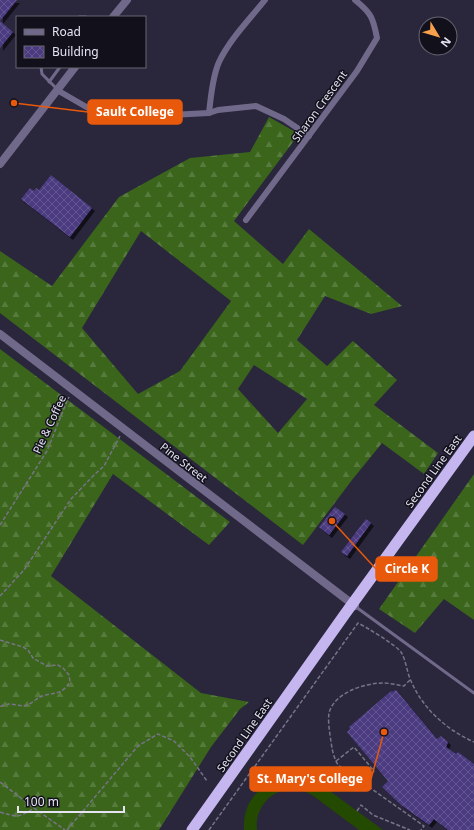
<svg xmlns="http://www.w3.org/2000/svg" width="474" height="830" font-family="'Noto Sans',sans-serif">
<style>
.grass{fill:#244a01}
.forest{fill:url(#forest-firs);fill-rule:evenodd}
.building{fill:url(#building-cross-hatch);filter:url(#shadow)}
.lines{fill:none;stroke-linecap:round;stroke-linejoin:round}
.path{stroke:#777487;stroke-width:1.5;stroke-dasharray:4 2;stroke-linecap:butt}
.service{stroke:#716989;stroke-width:3}
.minor{stroke:#716989;stroke-width:6}
.tertiary{stroke:#716989;stroke-width:8}
.trunk{stroke:#c5b6f0;stroke-width:11}
.labels{text-anchor:middle;dominant-baseline:central;stroke-width:3;stroke-linejoin:round;paint-order:stroke}
.street-label{font-size:11px;fill:#e6e4f3;stroke:#12111b}
.leader{fill:none;stroke:#e8590c;stroke-width:1.5}
.callout-dot{fill:#e8590c;stroke:#12111b;stroke-width:1.5}
.callout{fill:#e8590c;stroke:#e8590c;stroke-width:1.5}
.callout-label{font-size:12px;text-anchor:middle;font-weight:bold;fill:#fff}
</style>
<defs>
<pattern id="forest-firs" width="22" height="20" patternUnits="userSpaceOnUse"><rect width="22" height="20" fill="#3a651b"/><path d="M5 1l3.5 6h-7zM16 11l3.5 6h-7z" fill="#567b3d"/></pattern>
<pattern id="building-cross-hatch" width="8" height="8" patternUnits="userSpaceOnUse"><rect width="8" height="8" fill="#4b3a80"/><path d="M0 0l8 8M0 8l8-8" fill="none" stroke="#655692"/></pattern>
<filter id="shadow"><feDropShadow dx="3" dy="3" stdDeviation="0" flood-color="#0009"/></filter>
</defs>
<rect width="100%" height="100%" fill="#2a263c"/>
<path class="grass" d="M 298,775 L 311,778 L 323,786 L 383,830 L 359,830 L 312,795 C 306,792 300,789 294,789 C 272,788 254,808 257,830 L 244,830 C 242,796 267,778 298,775 Z"/>
<g class="forest">
<path d="M 269,117 L 299,134 L 234,221 L 283,264 L 309,229 L 402,306 L 371,314 L 325,296 L 297,340 L 327,366 L 353,341 L 397,380 L 374,405 L 438,453 L 424,474 L 382,443 L 352,480 L 303,545 L 0,313 L 0,251 L 52,286 L 119,197 L 190,158 L 250,152 ZM 141,231 L 231,301 L 180,371 L 138,394 L 82,328 ZM 254,365 L 307,399 L 278,433 L 238,389 Z"/>
<path d="M 0,349 L 230,522 L 209,545 L 113,474 L 51,576 L 201,693 L 249,702 L 240,709 L 211,747 L 159,830 L 0,830 Z"/>
<path d="M 474,474 L 474,620 L 444,599 L 415,633 L 379,609 Z"/>
</g>
<g class="building">
<path d="M 0,0 L 17,0 L 0,21 Z"/>
<path d="M 0,21 L 13,32 L 0,48 Z"/>
<path d="M 51,175 L 92,208 L 70,237 L 21,199 L 30,188 L 34,191 L 36,188 L 39,190 Z"/>
<path d="M 335,507 L 345,514 L 329,535 L 319,527 Z"/>
<path d="M 366,519 L 371,523 L 347,556 L 341,552 Z"/>
<path d="M 396,690 L 437,739 L 441,736 L 448,742 L 446,747 L 456,754 L 458,752 L 474,764 L 474,830 L 448,830 L 434,819 L 429,825 L 401,805 L 382,787 L 388,781 L 347,732 L 350,729 L 349,727 L 391,691 L 392,692 Z"/>
</g>
<g class="lines">
<g class="path">
<path d="M 0,525 L 47,451 L 67,401 L 69,397"/>
<path d="M 0,596 L 24,570 L 71,499 L 95,474 L 104,466 L 120,436"/>
<path d="M 0,640 L 23,647 L 28,650 L 33,658 L 47,666 L 58,665 L 63,668 L 69,675 L 70,682 C 60,697 53,691 40,697 C 36,699 31,704 27,705 C 19,708 10,700 0,707"/>
<path d="M 410,680 L 404,686 C 397,685 390,683 383,683 C 364,683 334,693 329,713 C 328,720 329,728 330,735 C 332,747 332,754 338,765 L 424,826 L 421,830"/>
<path d="M 336,761 L 354,747 L 374,771 L 362,782"/>
<path d="M 0,782 L 34,808"/>
<path d="M 357,811 L 361,805 L 373,815 L 410,830"/>
<path d="M 0,812 C 17,817 19,818 34,808 L 65,830"/>
<path d="M 67,830 L 138,746 L 158,734 L 174,741 L 190,757 L 207,781"/>
<path d="M 209,830 L 358,623 C 366,627 396,645 401,652 C 406,660 407,673 411,681 C 423,709 447,730 474,742"/>
</g>
<g class="service">
<path d="M 79,17 L 86,17"/>
<path d="M 41,67 L 42,74 L 57,89"/>
<path d="M 49,82 L 60,67"/>
<path d="M 356,607 L 474,693"/>
</g>
<g class="minor">
<path d="M 57,90 L 95,112 L 112,118 L 209,113 L 218,110 L 256,106 L 284,119 L 309,136"/>
<path d="M 209,113 C 211,97 212,78 219,62 C 230,39 249,20 265,0"/>
<path d="M 246,220 L 357,71 L 377,38 C 373,17 371,13 355,0"/>
</g>
<g class="tertiary">
<path d="M 113,17 L 127,0"/>
<path d="M 0,164 L 75,67"/>
<path d="M 0,334 L 355,606"/>
</g>
<path class="trunk" d="M 192,830 L 345,614 L 474,436"/>
</g>
<g class="labels">
<g class="street-label">
<text transform="translate(319 106) rotate(-54)">Sharon Crescent</text>
<text transform="translate(49 424) rotate(-65)">Pie &amp; Coffee</text>
<text transform="translate(184 462) rotate(38)">Pine Street</text>
<text transform="translate(433 471) rotate(-54)">Second Line East</text>
<text transform="translate(244 735) rotate(-55)">Second Line East</text>
</g>
</g>
<path class="leader" d="M14 103L88 112M332 521L376 569M384 732L371 779"/>
<g class="callout-dot">
<circle cx="14" cy="103" r="4"/>
<circle cx="332" cy="521" r="4"/>
<circle cx="384" cy="732" r="4"/>
</g>
<g class="callout">
<rect x="88" y="100" width="94" height="24" rx="4"/>
<rect x="376" y="557" width="61" height="24" rx="4"/>
<rect x="250" y="767" width="121" height="24" rx="4"/>
</g>
<g class="callout-label">
<text x="135" y="116">Sault College</text>
<text x="407" y="573">Circle K</text>
<text x="310" y="783">St. Mary's College</text>
</g>
<rect x="16" y="16" width="130" height="52" fill="#12111b" stroke="#676571"/>
<rect x="24" y="29" width="20" height="6" fill="#716989" stroke="#676571"/>
<text x="52" y="36" font-size="12" fill="#e6e4f3">Road</text>
<rect x="24" y="46" width="20" height="12" fill="url(#building-cross-hatch)" stroke="#676571"/>
<text x="52" y="56" font-size="12" fill="#e6e4f3">Building</text>
<g transform="translate(438 36) rotate(128)"><circle r="19" fill="#12111b" stroke="#676571"/>
<path d="M0-3L7 15L0 10L-7 15Z" fill="#f8a04b"/>
<text y="-6" font-size="11" font-weight="bold" text-anchor="middle" fill="#e6e4f3">N</text>
</g>
<path d="M18 806v6h106v-6" fill="none" stroke="#e6e4f3" stroke-width="2"/>
<text x="24" y="806" font-size="12" fill="#e6e4f3" stroke="#12111b" stroke-width="3" paint-order="stroke">100 m</text>
</svg>
